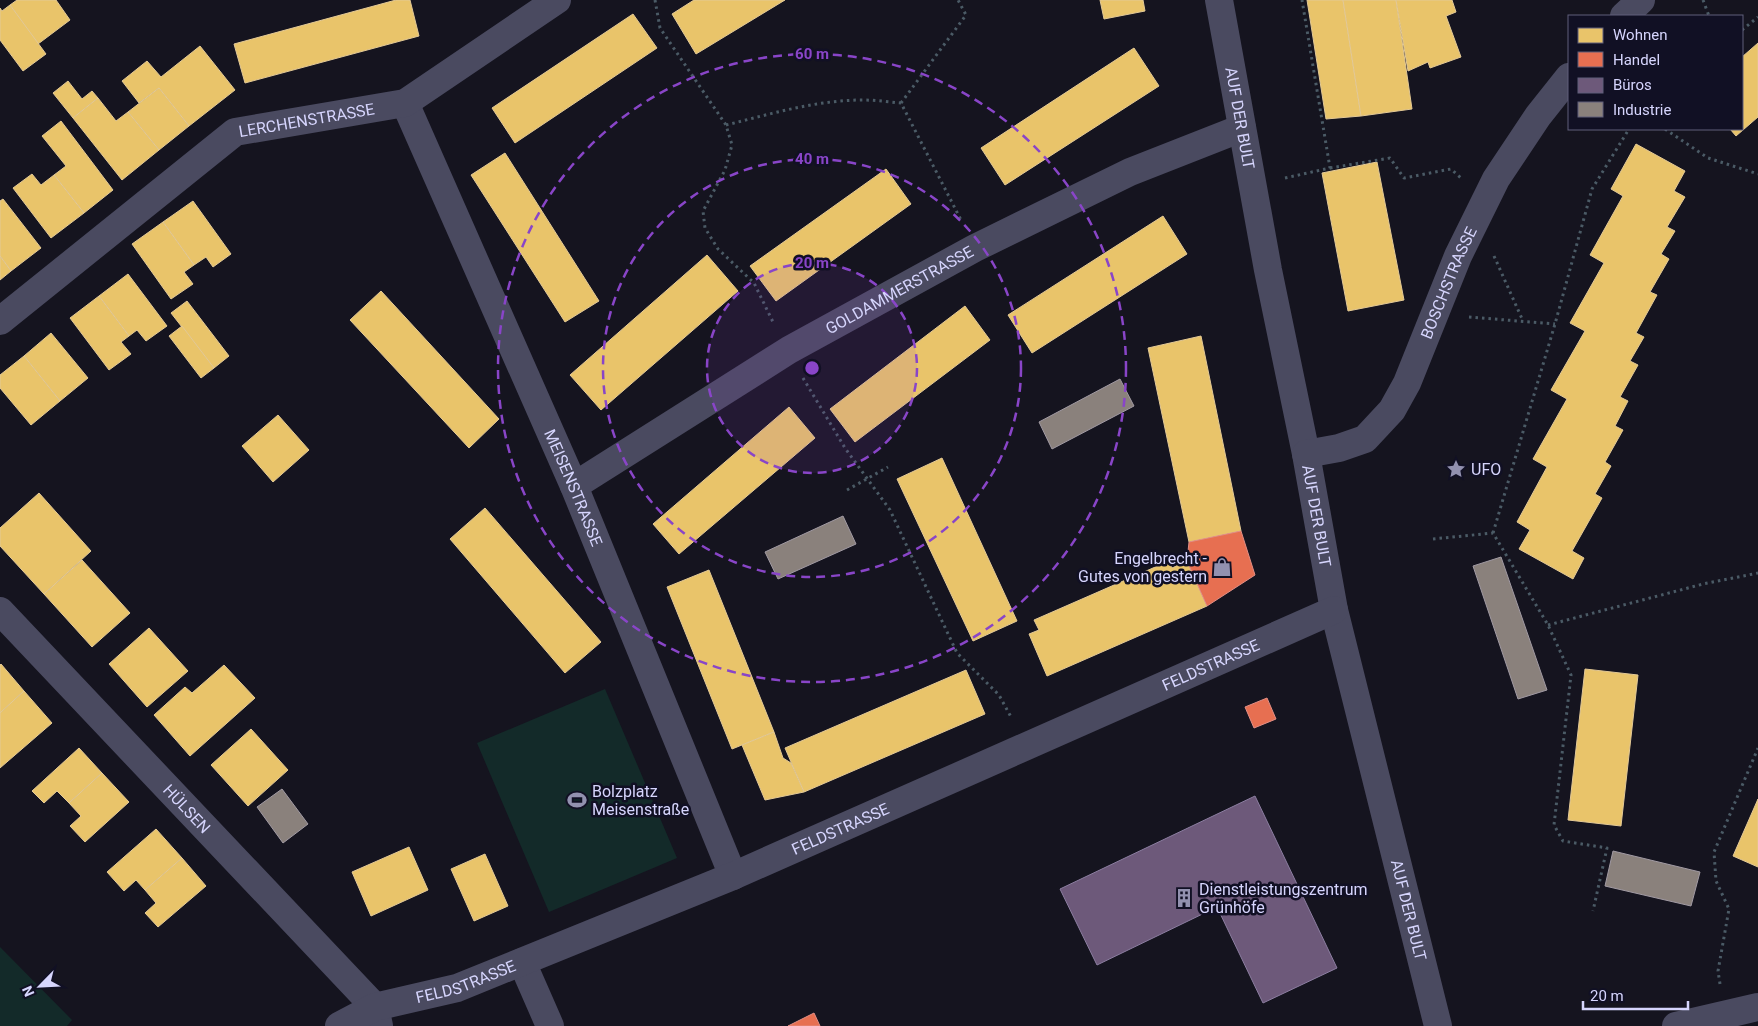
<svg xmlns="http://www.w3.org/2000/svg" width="1758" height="1026" font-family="Roboto,sans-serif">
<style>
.green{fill:#132a29}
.homes{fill:#e9c46a;stroke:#e3c996}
.shops{fill:#e76f51;stroke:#e28e85}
.offices{fill:#6d597a;stroke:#8c7ea1}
.industry{fill:#8a817c;stroke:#a19aa3}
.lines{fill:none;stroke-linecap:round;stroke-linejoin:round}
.path{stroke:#4b5b66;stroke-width:3;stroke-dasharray:2.5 4;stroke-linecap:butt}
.minor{stroke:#4a4a60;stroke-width:28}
.ring{fill:none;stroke:#8945c8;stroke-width:2.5;stroke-dasharray:9 6}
.labels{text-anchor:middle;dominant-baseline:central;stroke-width:5;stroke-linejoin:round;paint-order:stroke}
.street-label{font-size:16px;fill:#d6d5fd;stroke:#111024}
.poi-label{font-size:16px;fill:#d6d5fd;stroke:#111024;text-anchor:start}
.centre{fill:#8945c8;stroke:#111024;stroke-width:2.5}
.ring-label{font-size:15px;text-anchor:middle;font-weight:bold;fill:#8945c8;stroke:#111024;stroke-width:5;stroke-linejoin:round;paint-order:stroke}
</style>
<rect width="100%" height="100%" fill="#15141f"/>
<g class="green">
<path d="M 605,689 L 677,858 L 549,912 L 477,743 Z"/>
<path d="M 0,947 L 72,1020 L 67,1026 L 0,1026 Z"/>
</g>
<g class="homes">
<path d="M 17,0 L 56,0 L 70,20 L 38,44 L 10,5 Z"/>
<path d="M 396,0 L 410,0 L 419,36 L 245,83 L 234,44 Z"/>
<path d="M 694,0 L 785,0 L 696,54 L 672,14 Z"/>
<path d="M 1100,0 L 1143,0 L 1145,11 L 1104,19 Z"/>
<path d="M 1307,0 L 1343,0 L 1361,116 L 1326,119 Z"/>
<path d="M 1343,0 L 1396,0 L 1412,109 L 1361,116 Z"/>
<path d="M 1396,0 L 1452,0 L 1456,12 L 1446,16 L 1461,57 L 1430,68 L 1428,62 L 1408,71 Z"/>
<path d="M 10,5 L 46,54 L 23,71 L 0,40 L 0,8 L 2,11 Z"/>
<path d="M 633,14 L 657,48 L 515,143 L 492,108 Z"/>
<path d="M 1758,43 L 1758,117 L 1736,136 L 1730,129 L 1742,129 L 1742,57 Z"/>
<path d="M 200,46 L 235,90 L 189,126 L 159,88 L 139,103 L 122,81 L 147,61 L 161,77 Z"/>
<path d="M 1134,48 L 1159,86 L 1005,185 L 981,148 Z"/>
<path d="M 68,81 L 82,99 L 92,91 L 98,98 L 73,118 L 53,93 Z"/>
<path d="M 159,88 L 189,126 L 159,150 L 128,112 Z"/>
<path d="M 98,98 L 116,121 L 128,112 L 159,150 L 122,180 L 73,118 Z"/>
<path d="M 61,121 L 113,190 L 84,213 L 54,175 L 66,166 L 42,136 Z"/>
<path d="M 1636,144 L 1685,171 L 1674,191 L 1685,197 L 1667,227 L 1675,231 L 1661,254 L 1669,259 L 1650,292 L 1657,295 L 1636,333 L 1644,337 L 1630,361 L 1638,365 L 1620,397 L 1628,401 L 1615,426 L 1623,430 L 1605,462 L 1611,466 L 1595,494 L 1602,498 L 1572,551 L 1584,558 L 1573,579 L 1519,549 L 1530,530 L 1517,522 L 1547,467 L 1533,459 L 1567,399 L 1551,390 L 1585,331 L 1570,323 L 1604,263 L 1590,255 L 1623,196 L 1611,189 Z"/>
<path d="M 505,153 L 599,301 L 565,322 L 471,175 Z"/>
<path d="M 1377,162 L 1404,300 L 1348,311 L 1322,173 Z"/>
<path d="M 886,169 L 911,204 L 776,301 L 750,266 Z"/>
<path d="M 32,174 L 41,185 L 54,175 L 84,213 L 51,238 L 13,188 Z"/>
<path d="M 3,199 L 41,248 L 11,271 L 0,256 L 0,201 Z"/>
<path d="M 193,201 L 231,254 L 213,267 L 206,257 L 194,265 L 163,222 Z"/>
<path d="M 1163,216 L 1187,254 L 1032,353 L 1008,315 Z"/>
<path d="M 163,222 L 194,265 L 184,272 L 193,284 L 171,299 L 132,244 Z"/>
<path d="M 707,255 L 738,291 L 601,410 L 570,375 Z"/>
<path d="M 0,256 L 11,271 L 0,280 Z"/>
<path d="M 128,274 L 167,326 L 146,341 L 137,330 L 129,336 L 99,296 Z"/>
<path d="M 381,291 L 499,419 L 469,448 L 350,320 Z"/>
<path d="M 99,296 L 129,336 L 121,342 L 131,354 L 109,370 L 70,318 Z"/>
<path d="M 187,301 L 229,356 L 214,368 L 171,313 Z"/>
<path d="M 965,306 L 990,340 L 855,442 L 830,409 Z"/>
<path d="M 182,326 L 214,368 L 201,378 L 169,336 Z"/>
<path d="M 51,333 L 88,378 L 60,401 L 24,356 Z"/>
<path d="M 1201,336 L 1241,531 L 1189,542 L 1148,348 Z"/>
<path d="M 24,356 L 60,401 L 31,425 L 0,388 L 0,375 Z"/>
<path d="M 789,407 L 815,438 L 679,554 L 653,524 Z"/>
<path d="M 278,415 L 309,450 L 273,482 L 242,446 Z"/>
<path d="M 942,458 L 1017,621 L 973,641 L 897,479 Z"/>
<path d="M 39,493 L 91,551 L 44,594 L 0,546 L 0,528 Z"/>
<path d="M 485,508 L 601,642 L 565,673 L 450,539 Z"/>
<path d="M 82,560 L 130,613 L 92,647 L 44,594 Z"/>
<path d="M 1169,561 L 1172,568 L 1187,561 L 1207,606 L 1047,676 L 1029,634 L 1039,630 L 1034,620 Z"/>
<path d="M 709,570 L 774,732 L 732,749 L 667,587 Z"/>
<path d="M 149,628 L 188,671 L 147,707 L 109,664 Z"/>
<path d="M 1,664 L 24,691 L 0,713 L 0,665 Z"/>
<path d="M 224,665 L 255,698 L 190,756 L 154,715 L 185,687 L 192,693 Z"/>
<path d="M 1585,669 L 1638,675 L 1621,826 L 1568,820 Z"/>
<path d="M 966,670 L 985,714 L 804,792 L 785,748 Z"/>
<path d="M 24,691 L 52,723 L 0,768 L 0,713 Z"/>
<path d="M 251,729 L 288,770 L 248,806 L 211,765 Z"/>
<path d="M 774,732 L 783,758 L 791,763 L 804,792 L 765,800 L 742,745 Z"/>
<path d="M 79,748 L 102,773 L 69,803 L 57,791 L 44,803 L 32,791 Z"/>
<path d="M 102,773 L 129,802 L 85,842 L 70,826 L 81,816 L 69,803 Z"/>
<path d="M 1758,799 L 1758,867 L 1733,856 Z"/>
<path d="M 156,829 L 182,858 L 145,890 L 136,880 L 124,891 L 107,872 Z"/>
<path d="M 409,847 L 428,890 L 371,916 L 352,872 Z"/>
<path d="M 485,854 L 508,906 L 474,921 L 451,869 Z"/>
<path d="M 182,858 L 206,886 L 158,927 L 145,913 L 156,903 L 145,890 Z"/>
</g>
<g class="shops">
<path d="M 1241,531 L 1255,575 L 1207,606 L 1187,561 L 1189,542 Z"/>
<path d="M 1267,698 L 1276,719 L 1254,728 L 1245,707 Z"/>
<path d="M 814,1013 L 820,1026 L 788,1026 Z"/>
</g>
<path class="offices" d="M 1255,796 L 1337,968 L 1263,1003 L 1217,907 L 1097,965 L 1060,889 Z"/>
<g class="industry">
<path d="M 1120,379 L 1134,406 L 1052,449 L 1039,422 Z"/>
<path d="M 843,516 L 856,544 L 778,579 L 765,552 Z"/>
<path d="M 1501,557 L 1547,690 L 1518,699 L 1473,566 Z"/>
<path d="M 282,789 L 308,824 L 283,843 L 257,807 Z"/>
<path d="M 1613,851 L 1700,872 L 1691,906 L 1605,886 Z"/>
</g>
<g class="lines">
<g class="path">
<path d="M 655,0 L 660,28 L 726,125 L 732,145 L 725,170 L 703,211 L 705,228 L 718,249 L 754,283 L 773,322"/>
<path d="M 1703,0 L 1709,16"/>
<path d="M 1742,30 L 1758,17"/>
<path d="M 901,103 L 966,15 L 958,0"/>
<path d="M 726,125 C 771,114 816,100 863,100 C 876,100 889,102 901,103 L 961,220"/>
<path d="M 1665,129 L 1708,158 L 1758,174"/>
<path d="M 1330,168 L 1390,158 L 1404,178 L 1451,169 L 1461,178"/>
<path d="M 1285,178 L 1330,168 L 1302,0"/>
<path d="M 1494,256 L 1523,321"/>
<path d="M 1469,317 L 1555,324"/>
<path d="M 803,378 L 845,448 L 890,510 L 957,653 L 999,695 L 1011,717"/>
<path d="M 847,490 L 888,467"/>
<path d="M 1493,533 L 1555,324 L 1592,189 L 1629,129"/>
<path d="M 1433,539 L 1493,533 L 1548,625 L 1571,675 L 1554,825 L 1563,841 L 1607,848 L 1593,911"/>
<path d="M 1548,625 L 1703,584 L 1758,573"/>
<path d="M 1720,984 L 1718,971 L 1729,909 L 1716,881 L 1714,852 L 1758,748"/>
</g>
<g class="minor">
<path id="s1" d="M 1219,0 L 1268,270 L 1306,454 L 1334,610 L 1438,1026"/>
<path d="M 1624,16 L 1641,0"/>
<path id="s2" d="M 405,103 L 574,486 L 733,876"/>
<path id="s3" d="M 0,321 L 235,132 L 405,103 L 557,0"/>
<path id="s4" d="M 1306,454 L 1339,448 L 1365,439 L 1392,410 L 1407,383 L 1458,256 L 1496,179 L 1538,116 L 1569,77"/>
<path id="s5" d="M 574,486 L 789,350 L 975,248 L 1130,172 L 1242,128"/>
<path id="s6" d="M 0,611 L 375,1007 L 379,1026"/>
<path d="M 522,962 L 550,1026"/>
<path id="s7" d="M 339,1026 L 375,1007 L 457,988 L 733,876 L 1334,610"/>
<path d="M 1676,1026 L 1758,1007"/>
</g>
</g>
<circle cx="812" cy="368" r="105" fill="#8945c8" fill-opacity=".12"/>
<g class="ring">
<circle cx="812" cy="368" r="105"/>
<circle cx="812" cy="368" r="209"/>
<circle cx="812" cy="368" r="314"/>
</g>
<defs>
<g id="sight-bare" transform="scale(1.5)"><path d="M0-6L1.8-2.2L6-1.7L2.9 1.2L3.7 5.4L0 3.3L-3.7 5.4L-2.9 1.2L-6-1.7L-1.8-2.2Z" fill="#9291af" stroke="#111024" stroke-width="2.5" paint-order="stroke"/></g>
<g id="shop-bare" transform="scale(1.5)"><path d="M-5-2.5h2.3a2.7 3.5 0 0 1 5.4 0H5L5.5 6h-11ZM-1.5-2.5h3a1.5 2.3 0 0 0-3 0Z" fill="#9291af" stroke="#111024" stroke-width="2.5" paint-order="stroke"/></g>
<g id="stadium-bare" transform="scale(1.5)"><path d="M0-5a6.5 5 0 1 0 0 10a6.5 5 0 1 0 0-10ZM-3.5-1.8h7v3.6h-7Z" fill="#9291af" stroke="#111024" stroke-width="2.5" paint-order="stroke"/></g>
<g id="building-bare" transform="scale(1.5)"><path d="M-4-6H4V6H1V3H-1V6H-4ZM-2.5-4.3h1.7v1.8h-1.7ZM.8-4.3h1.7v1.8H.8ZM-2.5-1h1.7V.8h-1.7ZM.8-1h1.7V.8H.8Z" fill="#9291af" stroke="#111024" stroke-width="2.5" paint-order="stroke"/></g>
</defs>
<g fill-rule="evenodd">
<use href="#sight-bare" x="1456" y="469"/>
<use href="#shop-bare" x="1222" y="567"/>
<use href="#stadium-bare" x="577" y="800"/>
<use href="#building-bare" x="1184" y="898"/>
</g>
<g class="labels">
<g class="street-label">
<text stroke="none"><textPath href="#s1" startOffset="120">AUF DER BULT</textPath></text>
<text stroke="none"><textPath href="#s3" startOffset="374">LERCHENSTRASSE</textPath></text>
<text stroke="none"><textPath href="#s4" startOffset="240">BOSCHSTRASSE</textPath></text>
<text stroke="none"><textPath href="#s5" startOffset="380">GOLDAMMERSTRASSE</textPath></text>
<text stroke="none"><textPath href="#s2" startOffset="420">MEISENSTRASSE</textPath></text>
<text stroke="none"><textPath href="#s1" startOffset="525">AUF DER BULT</textPath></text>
<text stroke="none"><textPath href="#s7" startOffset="945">FELDSTRASSE</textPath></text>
<text stroke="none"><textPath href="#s6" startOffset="272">HÜLSEN</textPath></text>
<text stroke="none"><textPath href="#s7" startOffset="540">FELDSTRASSE</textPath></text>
<text stroke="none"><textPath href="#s1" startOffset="930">AUF DER BULT</textPath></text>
<text stroke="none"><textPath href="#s7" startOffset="135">FELDSTRASSE</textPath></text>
</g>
<g class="poi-label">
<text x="1471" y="469">UFO</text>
<text x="1207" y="558" text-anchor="end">Engelbrecht -<tspan x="1207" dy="18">Gutes von gestern</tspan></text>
<text x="592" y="791">Bolzplatz<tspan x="592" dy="18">Meisenstraße</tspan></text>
<text x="1199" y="889">Dienstleistungszentrum<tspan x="1199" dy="18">Grünhöfe</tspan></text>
</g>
</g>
<circle cx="812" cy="368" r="8" class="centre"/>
<g class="ring-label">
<text x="812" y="59">60 m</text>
<text x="812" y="164">40 m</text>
<text x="812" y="268">20 m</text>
</g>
<rect x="1568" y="15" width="175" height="115" fill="#111024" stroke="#605f7b"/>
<rect x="1578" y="28" width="25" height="15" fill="#e9c46a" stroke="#605f7b"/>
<text x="1613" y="40" font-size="15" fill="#d6d5fd">Wohnen</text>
<rect x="1578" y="52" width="25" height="15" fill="#e76f51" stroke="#605f7b"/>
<text x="1613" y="65" font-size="15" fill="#d6d5fd">Handel</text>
<rect x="1578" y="78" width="25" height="15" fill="#6d597a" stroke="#605f7b"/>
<text x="1613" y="90" font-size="15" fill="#d6d5fd">Büros</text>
<rect x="1578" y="102" width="25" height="15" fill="#8a817c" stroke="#605f7b"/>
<text x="1613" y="115" font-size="15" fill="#d6d5fd">Industrie</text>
<g transform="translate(40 986) rotate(246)" stroke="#111024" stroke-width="4" paint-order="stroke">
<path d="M0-4L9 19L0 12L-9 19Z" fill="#d6d5fd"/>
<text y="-8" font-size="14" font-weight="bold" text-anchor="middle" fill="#d6d5fd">N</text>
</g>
<path d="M1583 1001v8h105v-8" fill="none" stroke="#d6d5fd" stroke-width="2.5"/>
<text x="1590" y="1001" font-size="15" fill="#d6d5fd" stroke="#111024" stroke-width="4" paint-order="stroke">20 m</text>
</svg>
